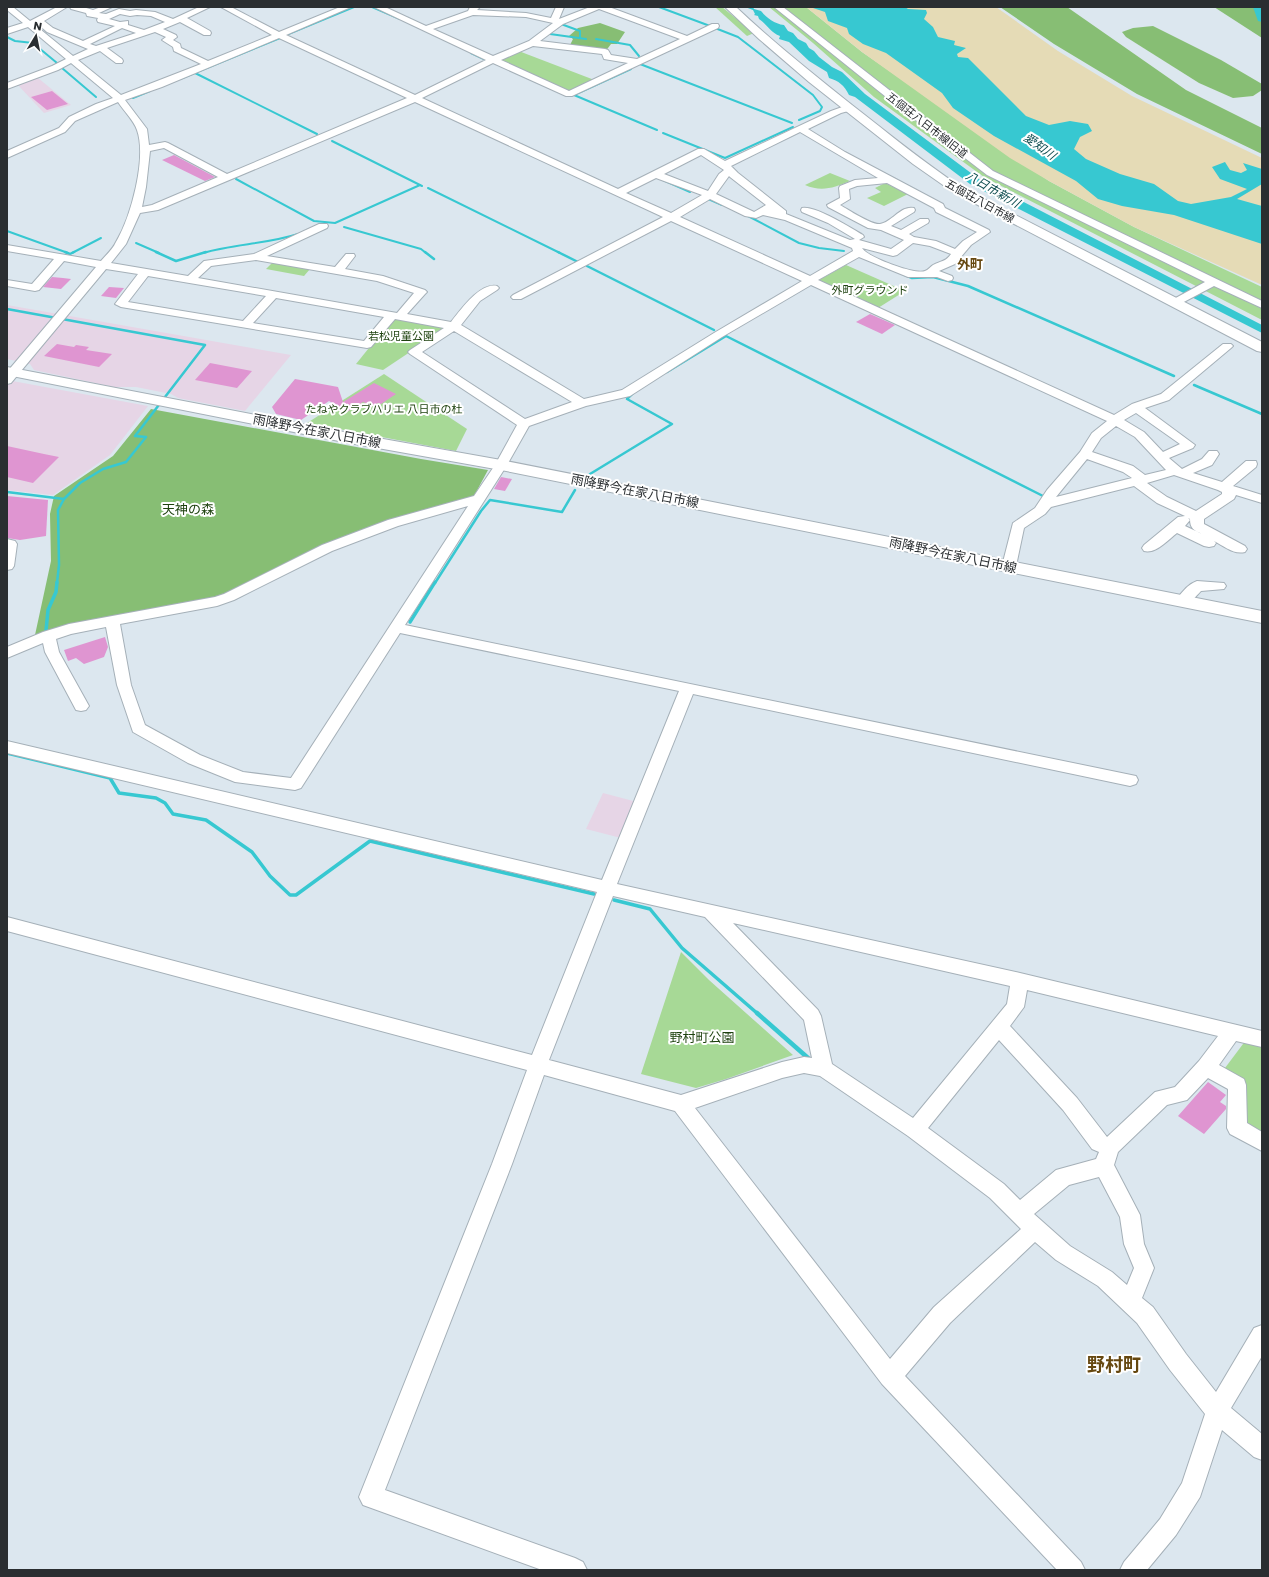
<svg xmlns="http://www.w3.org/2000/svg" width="1269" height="1577" font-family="Poppins,'Noto Sans JP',sans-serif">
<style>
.commercial{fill:#e6d5e6}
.green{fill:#a7d996}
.forest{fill:#87be74}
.sand{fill:#e5dbb6}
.water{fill:#37c8d1}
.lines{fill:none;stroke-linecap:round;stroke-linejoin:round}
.stream-far3{stroke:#37c8d1;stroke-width:2}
.stream-far2{stroke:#37c8d1;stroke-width:2.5}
.stream-far1{stroke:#37c8d1;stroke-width:3.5}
.stream{stroke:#37c8d1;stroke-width:4.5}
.river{fill:#37c8d1;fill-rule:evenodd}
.building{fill:#df95d1}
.minor-casing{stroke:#a5b0b8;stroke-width:2}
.major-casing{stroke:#a5b0b8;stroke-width:2}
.minor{fill:#fff;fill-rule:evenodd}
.major{fill:#fff;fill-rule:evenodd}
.labels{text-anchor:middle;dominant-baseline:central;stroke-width:4;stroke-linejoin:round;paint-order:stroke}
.far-street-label{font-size:11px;fill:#2a2e31;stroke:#fff}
.far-park-label{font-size:11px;fill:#1e420f;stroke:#fff}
.far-water-label{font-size:12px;font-style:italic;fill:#0c4b4e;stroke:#fff}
.far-quarter-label{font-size:13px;font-weight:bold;fill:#664810;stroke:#fff}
.street-label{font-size:13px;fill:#2a2e31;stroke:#fff}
.park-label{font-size:13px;fill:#1e420f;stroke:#fff}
.near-quarter-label{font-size:18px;font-weight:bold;fill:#664810;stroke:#fff}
</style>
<rect width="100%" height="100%" fill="#dce7ef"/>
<g class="commercial">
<path d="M 38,78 L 71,105 L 44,113 L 18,85 Z"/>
<path d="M 7,305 L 291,355 L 245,411 L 178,398 L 171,394 L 136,387 L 114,387 L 34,370 L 30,364 L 7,359 Z"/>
<path d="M 7,380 L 148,406 L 110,455 L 53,495 L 7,490 Z"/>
<path d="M 603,793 L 637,802 L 621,838 L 586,829 Z"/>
</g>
<g class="green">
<path d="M 715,7 L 722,7 L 754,33 L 747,36 Z"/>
<path d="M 769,7 L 806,7 L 862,52 L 1049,181 L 1134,227 L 1262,287 L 1262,320 L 984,177 L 874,97 L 813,43 Z"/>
<path d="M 516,50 L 597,81 L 569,94 L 492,60 Z"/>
<path d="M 830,173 L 850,181 C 834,188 821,192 805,185 Z"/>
<path d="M 885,183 L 908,194 L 884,206 L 867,198 L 881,192 L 875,188 Z"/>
<path d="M 273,262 L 310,269 L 304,276 L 266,269 Z"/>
<path d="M 846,265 L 905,291 L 878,308 L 817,281 Z"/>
<path d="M 394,317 L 449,326 L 383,370 L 356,364 Z"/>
<path d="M 384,374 L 467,429 L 456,451 L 307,423 Z"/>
<path d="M 681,952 L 709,980 L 793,1055 L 726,1079 L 696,1088 L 641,1074 Z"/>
<path d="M 1246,1040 L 1262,1045 L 1262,1138 L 1245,1128 L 1244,1084 L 1225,1068 Z"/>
</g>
<g class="forest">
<path d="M 1000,7 L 1067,7 L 1186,90 L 1262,128 L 1262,154 L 1137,94 L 1054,44 Z"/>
<path d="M 1214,7 L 1253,7 L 1262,12 L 1262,38 Z"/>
<path d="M 600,23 L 625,32 L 617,44 L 611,44 L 605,52 L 568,49 L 573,39 L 569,36 L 578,28 Z"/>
<path d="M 1153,26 L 1221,60 L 1262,84 L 1262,90 L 1253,96 L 1233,98 L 1199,83 L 1126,37 L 1122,32 L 1133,28 Z"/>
<path d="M 151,409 L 421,459 L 488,470 L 474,496 L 389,521 L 216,598 L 35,635 L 51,561 L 50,514 L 54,496 L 113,456 Z"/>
</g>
<path class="sand" d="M 806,7 L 996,7 L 1058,51 L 1132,96 L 1262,158 L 1262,285 L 1134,227 L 1049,181 L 1010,158 L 862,52 Z"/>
<g class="water">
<path d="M 745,7 L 753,7 L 754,9 L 761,11 C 765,16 774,24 784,25 L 788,31 L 793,33 L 798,39 L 806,43 L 809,48 L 814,51 L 819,57 L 832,67 L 842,72 L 865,94 L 979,179 L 1262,325 L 1262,333 L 970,184 L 855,97 L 849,95 C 844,85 839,81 829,78 L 827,72 L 809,61 L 789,42 L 779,39 L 780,36 C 770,32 767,24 759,19 L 758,16 L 754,15 L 755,14 L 753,10 Z"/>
<path d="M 810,7 L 905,7 L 908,9 L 926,10 L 927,13 L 924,19 L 933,27 L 938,37 L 955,41 L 954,45 L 966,48 L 957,54 L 958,57 L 968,58 L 1026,116 L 1049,125 L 1070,121 L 1088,124 L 1092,131 L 1080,137 L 1074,149 L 1086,159 L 1120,174 L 1154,184 L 1178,201 L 1191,204 L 1231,197 L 1247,189 L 1220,179 L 1212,167 L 1225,162 L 1230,170 L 1241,173 L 1247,170 L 1243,163 L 1262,169 L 1262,184 L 1237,199 L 1262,206 L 1262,244 L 1174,215 L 1122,206 L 1098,199 L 1076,181 L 994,136 L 953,108 L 942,93 L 886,53 L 863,44 L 849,34 L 847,28 L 828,21 L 825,12 Z"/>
</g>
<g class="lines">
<g class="stream-far3">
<path d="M 372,7 L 400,19"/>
<path d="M 659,7 L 710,26"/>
<path d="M 561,24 L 580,31 L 580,38"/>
<path d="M 715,28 L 738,37 L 813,95 L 822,107 L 820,111 L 799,120"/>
<path d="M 550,34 L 586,39"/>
<path d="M 286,35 L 354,7"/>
<path d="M 7,37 L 15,41 L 33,43 L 57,63"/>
<path d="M 596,39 L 630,45 L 639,56"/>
<path d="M 471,53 L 486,60"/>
<path d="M 640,64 L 792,123"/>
<path d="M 62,68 L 96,97"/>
<path d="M 195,73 L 317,134"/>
<path d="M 180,79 L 280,38 L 283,39"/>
<path d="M 574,95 L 657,130"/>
<path d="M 574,95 L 631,69"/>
<path d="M 133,98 L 150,91"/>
<path d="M 663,133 L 725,158 L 793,127"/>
<path d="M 332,141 L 422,186"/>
<path d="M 236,179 L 314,221 L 335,223 L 420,185"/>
<path d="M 663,180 L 690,192"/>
<path d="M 428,188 L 560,253"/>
<path d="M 626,193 L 633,189"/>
<path d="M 706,198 L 722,205"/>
<path d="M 748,216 L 799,243 L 819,248 L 844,251"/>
<path d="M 344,227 L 421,249 L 426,253"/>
<path d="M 7,231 L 68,253"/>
<path d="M 136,243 L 159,253"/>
<path d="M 72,253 L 101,238"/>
<path d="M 203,253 C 234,244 267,244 298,234"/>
</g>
<g class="stream-far2">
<path d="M 65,252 L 70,254 L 74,252"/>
<path d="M 156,252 L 176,261 L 206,252"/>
<path d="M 425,252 L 434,259"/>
<path d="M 558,252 L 578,262"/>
<path d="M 587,266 L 714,330"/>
<path d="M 905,275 L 912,278 L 933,277 L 968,286 L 1174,376"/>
<path d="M 7,309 L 205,345 L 135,436 L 146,437 L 126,462 L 103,469 L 80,483 L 64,499 L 58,510 L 59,565 L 57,583"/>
<path d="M 667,372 L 726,336 L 1043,496"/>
<path d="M 1194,385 L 1262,414"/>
<path d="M 590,474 L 672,424 L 627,399 L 634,392"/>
<path d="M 7,492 L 64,499"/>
<path d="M 435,583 L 481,511 L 490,500 L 562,512 L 575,490"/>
</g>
<g class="stream-far1">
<path d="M 410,622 L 435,582"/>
<path d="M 46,631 L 48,610 L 56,592 L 57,582"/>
<path d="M 7,753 L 110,778 L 119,793 L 156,798 L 165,803 L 173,814 L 206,820 L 252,852 L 270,876 L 290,895 L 296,895 L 370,841 L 594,894"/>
<path d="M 614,900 L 650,909 L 682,948 L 758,1014"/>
</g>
<path class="stream" d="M 757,1013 L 808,1058"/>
<path class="river" d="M 1253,7 L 1262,7 L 1262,22 L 1258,21 Z"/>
</g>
<g class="building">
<path d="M 52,91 L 68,104 L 47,110 L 31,97 Z"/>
<path d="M 174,155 L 215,177 L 205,181 L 162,160 Z"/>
<path d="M 52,277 L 63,278 L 71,279 L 61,289 L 43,287 Z"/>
<path d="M 109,287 L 124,288 L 116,298 L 101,296 Z"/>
<path d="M 870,314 L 895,325 L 882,334 L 856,322 Z"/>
<path d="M 57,344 L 74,347 L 76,345 L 89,347 L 86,350 L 112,354 L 99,367 L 44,356 Z"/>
<path d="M 210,363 L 252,371 L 237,388 L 195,380 Z"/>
<path d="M 295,379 L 338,387 L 343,402 L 374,383 L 396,394 L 381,404 L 378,403 L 373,406 L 363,402 L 347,412 L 329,401 L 301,420 L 276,414 L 272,407 Z"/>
<path d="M 7,446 L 44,454 L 59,457 L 33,483 L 7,477 Z"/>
<path d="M 501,477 L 512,479 L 505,491 L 494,489 Z"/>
<path d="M 7,496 L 48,500 L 46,536 L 20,540 L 7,538 Z"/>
<path d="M 105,637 L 108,647 L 104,657 L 84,664 L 76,658 L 68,661 L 64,650 Z"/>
<path d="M 1208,1082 L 1226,1095 L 1220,1102 L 1226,1106 L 1226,1109 L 1204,1134 L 1178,1116 Z"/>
</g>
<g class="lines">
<g class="minor-casing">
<g id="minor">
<path d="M 7,7 L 13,7 L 30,21 L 57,7 L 67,7 L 44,21 L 53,28 L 83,41 L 115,26 L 98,22 L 97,20 L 98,18 L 87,16 L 86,13 L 71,9 L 70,7 L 83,7 L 93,10 L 101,7 L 112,7 L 99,13 L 106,14 L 119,9 L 130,11 L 136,10 L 155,12 L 173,19 L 199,7 L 210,7 L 187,18 L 210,31 L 211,33 L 210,35 L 204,35 L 180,22 L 163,29 L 176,35 L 177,37 L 173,40 L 180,44 L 181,48 L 208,61 L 272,35 L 221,7 L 231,7 L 279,32 L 340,7 L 351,7 L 286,35 L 415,95 L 486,60 L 374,7 L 385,7 L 426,26 L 468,11 L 470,7 L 480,7 L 477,10 L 526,13 L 551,18 L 556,7 L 564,7 L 559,19 L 590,7 L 609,7 L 687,36 L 712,24 L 718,24 L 719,26 L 718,28 L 572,96 L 566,96 L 493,63 L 422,98 L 618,189 L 698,149 L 704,149 L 725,161 L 831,111 L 845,106 L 852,106 L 854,108 L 852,110 L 841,113 L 808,129 L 845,152 L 943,204 L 945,208 L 989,230 L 990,232 L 971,245 L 955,264 L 939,271 L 952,276 L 953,278 L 952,280 L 948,281 L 937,277 L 908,277 L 859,257 L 818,280 L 1114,415 L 1132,404 L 1161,394 L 1223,344 L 1231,344 L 1233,346 L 1231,348 L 1169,400 L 1145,408 L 1195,445 L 1193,448 L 1169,458 L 1182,469 L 1202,459 L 1209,451 L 1217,451 L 1219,454 L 1212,465 L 1193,473 L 1222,482 L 1246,461 L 1256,461 L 1257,464 L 1256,467 L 1233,486 L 1262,495 L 1262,503 L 1236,495 L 1234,499 L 1204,519 L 1204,524 L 1245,546 L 1247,549 L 1245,552 C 1234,555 1224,546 1214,541 L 1216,543 L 1214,546 L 1209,547 L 1204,546 L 1177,533 C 1168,540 1156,554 1144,551 L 1142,548 L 1144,545 L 1178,517 L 1185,516 L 1157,503 L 1134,486 L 1051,507 L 1045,514 L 1024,528 L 1016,566 L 1014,569 L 1009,570 L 1004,569 L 1002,566 L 1013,523 L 1035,508 L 1047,490 L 1080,452 L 1092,433 L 1107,421 L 811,285 L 722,337 L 630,396 L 586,406 L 529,426 L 507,465 L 405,625 L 1136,776 L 1138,780 L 1136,784 L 1130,786 L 693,694 L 617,884 L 1020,973 L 1262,1031 L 1262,1047 L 1236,1041 L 1219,1065 L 1244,1079 L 1246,1085 L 1247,1123 L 1262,1132 L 1262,1151 L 1230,1134 L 1227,1128 L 1228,1089 L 1208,1078 L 1187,1100 L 1167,1105 L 1118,1152 L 1114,1165 L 1140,1215 L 1144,1244 L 1154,1268 L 1142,1298 L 1153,1307 L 1186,1354 L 1216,1392 L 1254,1328 L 1262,1325 L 1262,1356 L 1231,1408 L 1262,1434 L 1262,1460 L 1254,1457 L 1222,1430 L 1200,1497 L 1176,1535 L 1147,1570 L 1120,1570 L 1124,1562 L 1160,1519 L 1182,1483 L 1205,1414 L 1170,1370 L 1137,1323 L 1098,1286 L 1056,1260 L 1035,1242 L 950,1323 L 905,1376 L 1081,1562 L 1085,1570 L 1057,1570 L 882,1384 L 675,1111 L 544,1075 L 512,1164 L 385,1490 L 575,1558 L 583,1562 L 587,1570 L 542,1570 L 363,1505 L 359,1497 L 492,1164 L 527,1070 L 7,931 L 7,917 L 532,1055 L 597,892 L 7,753 L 7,741 L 602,880 L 679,691 L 400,633 L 301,788 L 295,790 L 235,782 L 188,763 L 133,732 L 117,685 L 106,627 L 71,634 L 56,639 L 59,652 L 89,706 L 86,710 L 81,711 L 76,710 L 45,652 L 43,643 L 7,658 L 7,647 L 43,632 L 69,624 L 215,597 L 224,594 L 322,545 L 388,520 L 474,496 L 495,465 L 517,425 L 410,354 L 408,352 L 410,350 L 444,328 L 395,319 L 371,347 L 367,348 L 121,307 L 115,304 L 138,274 L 106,269 L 11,383 L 7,384 L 7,372 L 96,267 L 64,261 L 39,290 L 35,291 L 7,286 L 7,280 L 32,284 L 54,259 L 7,251 L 7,245 L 101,261 C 106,255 113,249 116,242 C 131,217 147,158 137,130 C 134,121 124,111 118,102 L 75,121 L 65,132 L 7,158 L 7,151 L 59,128 L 69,117 L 96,104 L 113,98 L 71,63 L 58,70 L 7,89 L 7,83 L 52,66 L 66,59 L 28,27 L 7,34 L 7,28 L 23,23 L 7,10 ZM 599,9 L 680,39 L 637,59 L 611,55 L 608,50 L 605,49 L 540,41 L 563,24 ZM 120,14 L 130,16 L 137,15 L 151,16 L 165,22 L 144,30 L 128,25 L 128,21 L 120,22 L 109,19 ZM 473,15 L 526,17 L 553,23 L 529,41 L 493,56 L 433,29 ZM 38,24 L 47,32 L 88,49 L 73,56 L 35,25 ZM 122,28 L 136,33 L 96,46 L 90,44 ZM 155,32 L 166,37 L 162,40 L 173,47 L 174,51 L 201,64 L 121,95 L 78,60 L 100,51 L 116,63 L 122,63 L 123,61 L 122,59 L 107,48 ZM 279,38 L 407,98 L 227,174 L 168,143 L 165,142 L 149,145 L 147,129 L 125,100 L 162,87 ZM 533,46 L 602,54 L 604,59 L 628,63 L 569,91 L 501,60 ZM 415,102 L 663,217 L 513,295 L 511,297 L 513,299 L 521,299 L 671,221 L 802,281 L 714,333 L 622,390 L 584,399 L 461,325 L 480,301 L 497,290 L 499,288 L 497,286 C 480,282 460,311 451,322 L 407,314 L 425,294 L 427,292 L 425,290 L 383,276 L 345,269 L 355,256 L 354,254 L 346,254 L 335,267 L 267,256 L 327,228 L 328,226 L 327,224 L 319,224 L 254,254 L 204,261 L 188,276 L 111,263 L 126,244 L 140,213 L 158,210 ZM 800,132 L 878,178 L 855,180 L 840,186 L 839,188 L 840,198 L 827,205 L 828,207 L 868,228 L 881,230 L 904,240 L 891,249 L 859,240 L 864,237 L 863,235 C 851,228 815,205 802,208 L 801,210 L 802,212 L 828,223 L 855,239 L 850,240 L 786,214 L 786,211 L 738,173 L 731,166 ZM 164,148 L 218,177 L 152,205 L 142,207 L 146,187 L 150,151 ZM 701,155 L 724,170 L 719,174 L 708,191 L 664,174 ZM 729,176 L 730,177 L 766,205 L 754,212 L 752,211 L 716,194 ZM 656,178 L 702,195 L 671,213 L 626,193 ZM 887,183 L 934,208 L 936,212 L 977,232 L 963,241 L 955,249 L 936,241 L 914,237 L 909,234 L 928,223 L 929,221 L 928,219 L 920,219 L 901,230 L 891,226 L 914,212 L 915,210 L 914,208 C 901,205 892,222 880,224 C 871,225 849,210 840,205 L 850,199 L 849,189 L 857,186 ZM 710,199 L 745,216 L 756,218 L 763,215 L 785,220 L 852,248 L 853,251 L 810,276 L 680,217 ZM 913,243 L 930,246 L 951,254 C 946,262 940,261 933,265 C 930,267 928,270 925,271 C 915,275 867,257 862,248 L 893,256 L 897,255 ZM 256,260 L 377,281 L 414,293 L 397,313 L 198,278 L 211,266 ZM 148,276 L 266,296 L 243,321 L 128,302 ZM 276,298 L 384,317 L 364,341 L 253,323 ZM 454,331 L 572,402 L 525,419 L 422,352 ZM 1136,413 L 1180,444 L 1163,452 L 1144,432 L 1124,420 ZM 1116,426 L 1135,437 L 1166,470 L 1145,475 L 1133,466 L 1092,452 L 1101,438 ZM 1087,459 L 1123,472 L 1132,478 L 1056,497 ZM 1174,475 L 1218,490 L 1222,492 L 1222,494 L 1196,511 L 1167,497 L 1147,483 ZM 468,506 L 291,778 L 243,772 L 200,755 L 145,725 L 131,685 L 120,624 L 217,606 L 234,600 L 332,551 L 398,526 ZM 1188,518 L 1190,519 C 1190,529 1194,530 1202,534 L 1185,526 L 1190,520 ZM 613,896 L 705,917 L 804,1020 L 812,1058 L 804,1057 L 782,1062 L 681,1095 L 549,1060 ZM 733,923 L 1010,986 L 1007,1004 L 913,1118 L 832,1064 L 821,1016 L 818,1010 ZM 1027,990 L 1218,1036 L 1199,1061 L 1175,1087 L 1155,1092 L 1107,1137 L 1077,1098 L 1010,1026 L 1024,1007 ZM 999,1040 L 1063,1110 L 1092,1149 L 1099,1152 L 1096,1159 L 1056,1170 L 1020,1200 L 1004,1184 L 928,1128 ZM 804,1073 L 820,1076 L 908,1136 L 990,1198 L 1021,1229 L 934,1307 L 890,1359 L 695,1108 L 782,1078 ZM 1099,1177 L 1120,1217 L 1124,1244 L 1134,1268 L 1127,1285 L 1112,1272 L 1070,1246 L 1034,1214 L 1069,1185 Z"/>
<path d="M 774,7 L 783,7 L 993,171 L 1262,301 L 1262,308 L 1214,286 L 1180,304 L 1172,304 L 1170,302 L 1172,300 L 1205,282 L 987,175 L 891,101 Z"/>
<path d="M 7,539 L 15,541 L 17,544 L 14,566 L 12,569 L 7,570 Z"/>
<path d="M 1197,581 L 1224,583 L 1226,586 L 1224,589 L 1201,591 C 1194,598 1188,608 1177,605 L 1175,602 C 1180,594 1188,584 1197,581 Z"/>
</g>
</g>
<g class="major-casing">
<g id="major">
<path d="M 725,7 L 736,7 C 773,42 812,73 852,105 C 888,133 923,162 961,187 L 1262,342 L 1262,352 L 1257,351 L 953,192 L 913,164 L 809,82 L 759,39 Z"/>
<path d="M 7,367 L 344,432 L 501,460 L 1262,611 L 1262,623 L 501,470 L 344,442 L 7,375 Z"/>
</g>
</g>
<use href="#minor" class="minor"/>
<use href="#major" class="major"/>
</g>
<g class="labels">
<g class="far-street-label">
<text transform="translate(927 125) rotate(38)">五個荘八日市線旧道</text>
<text transform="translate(980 201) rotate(29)">五個荘八日市線</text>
</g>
<g class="far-park-label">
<text x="870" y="290">外町グラウンド</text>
<text x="401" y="336">若松児童公園</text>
<text x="384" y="409">たねやクラブハリエ 八日市の杜</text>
</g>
<g class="far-water-label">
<text transform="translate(1040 146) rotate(35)">愛知川</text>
<text transform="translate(993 189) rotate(30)">八日市新川</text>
</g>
<g class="far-quarter-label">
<text x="970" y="264">外町</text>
</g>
<g class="street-label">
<text transform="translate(317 431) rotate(11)">雨降野今在家八日市線</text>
<text transform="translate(635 491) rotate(11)">雨降野今在家八日市線</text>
<text transform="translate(953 555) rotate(12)">雨降野今在家八日市線</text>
</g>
<g class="park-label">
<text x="188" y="509">天神の森</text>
<text x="702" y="1037">野村町公園</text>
</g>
<g class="near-quarter-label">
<text x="1114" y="1364">野村町</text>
</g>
</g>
<rect width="1269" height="1577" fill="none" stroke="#2a2e31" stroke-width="16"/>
<g transform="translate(36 36) rotate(10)" stroke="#ffffff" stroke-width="3" paint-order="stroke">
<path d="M0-3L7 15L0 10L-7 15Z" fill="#2a2e31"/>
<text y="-6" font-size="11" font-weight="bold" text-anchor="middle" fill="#2a2e31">N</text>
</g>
</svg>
